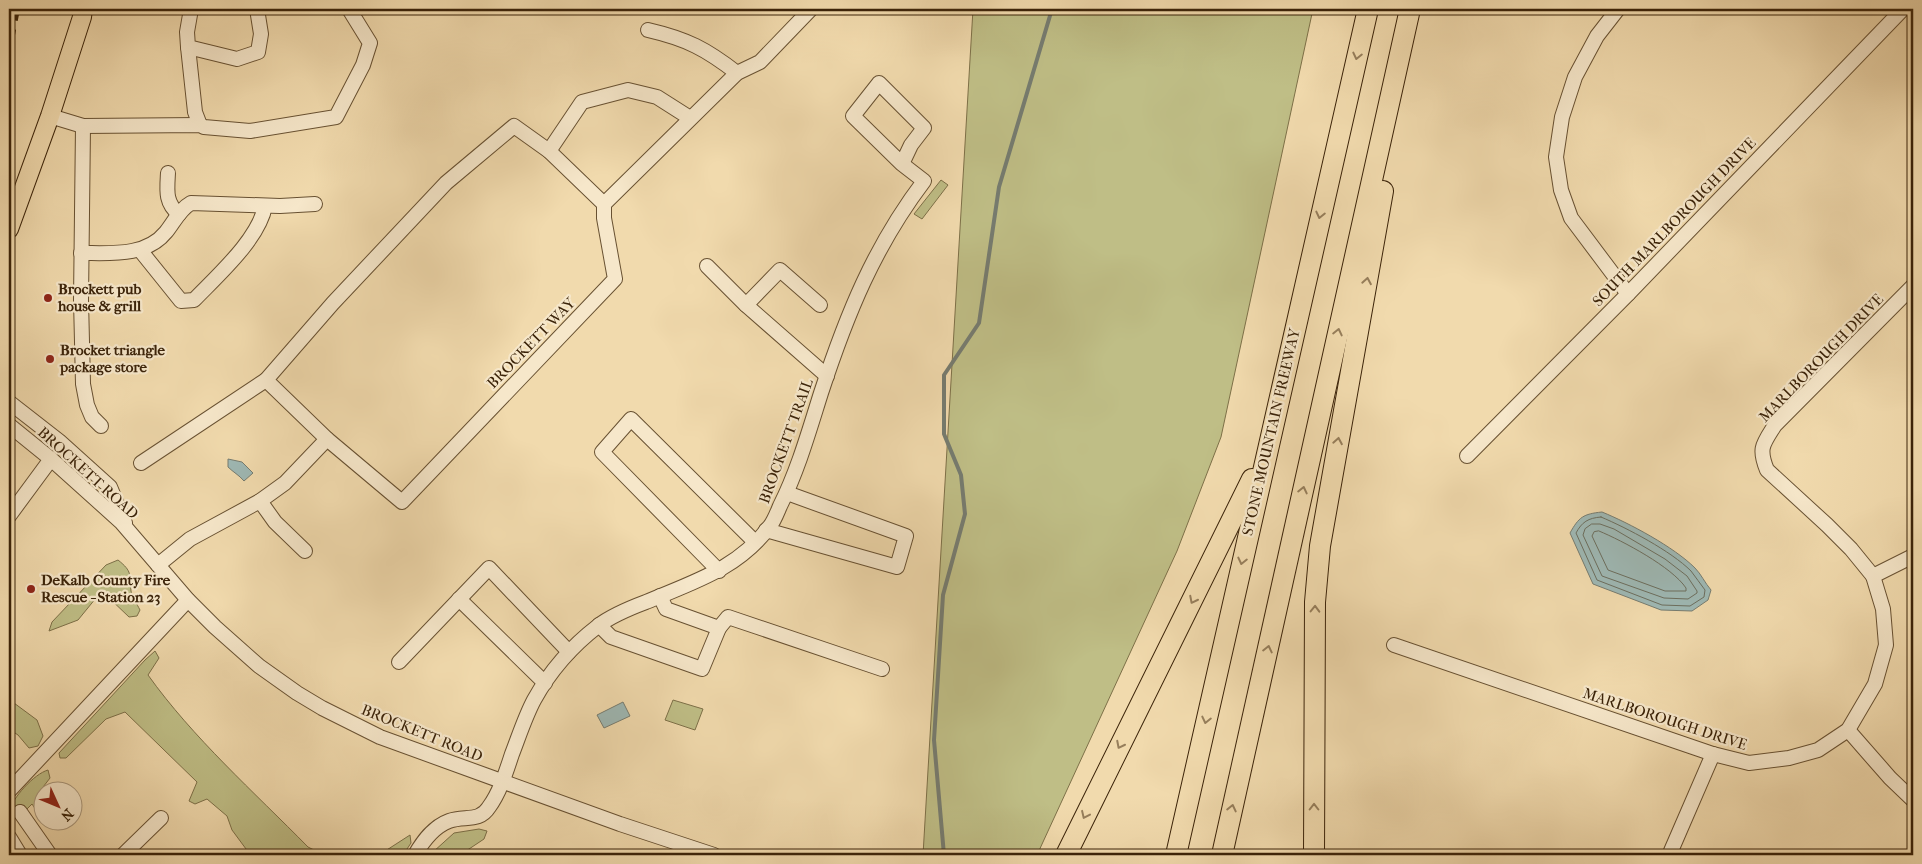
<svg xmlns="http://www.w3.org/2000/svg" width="1922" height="864" font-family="'IM FELL French Canon',serif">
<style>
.green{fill:#bfbe86;stroke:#7d7048}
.water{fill:#9eb8b4;stroke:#767c70}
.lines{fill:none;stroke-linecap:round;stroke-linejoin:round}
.shore{stroke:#6c6e5e;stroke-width:1}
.stream{stroke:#767c70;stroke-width:4}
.minor-casing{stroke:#685132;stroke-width:16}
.major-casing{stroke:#3b2309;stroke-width:20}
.highway-casing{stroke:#3b2309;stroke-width:22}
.minor{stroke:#f6e7ca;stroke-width:14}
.major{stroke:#f1daad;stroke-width:18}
.highway{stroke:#f1daad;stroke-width:20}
.rail{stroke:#3b2309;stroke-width:4;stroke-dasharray:9 9;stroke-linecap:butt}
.oneway{stroke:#967e5b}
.poi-dot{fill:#8f2418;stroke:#f6e7ca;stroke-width:2}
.labels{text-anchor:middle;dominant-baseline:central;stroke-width:4.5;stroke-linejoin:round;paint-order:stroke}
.street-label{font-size:15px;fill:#3b2309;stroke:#f6e7ca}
.poi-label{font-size:15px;font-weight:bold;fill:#3b2309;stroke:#f6e7ca;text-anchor:start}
</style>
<rect width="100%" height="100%" fill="#f1daad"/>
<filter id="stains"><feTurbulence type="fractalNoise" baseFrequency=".004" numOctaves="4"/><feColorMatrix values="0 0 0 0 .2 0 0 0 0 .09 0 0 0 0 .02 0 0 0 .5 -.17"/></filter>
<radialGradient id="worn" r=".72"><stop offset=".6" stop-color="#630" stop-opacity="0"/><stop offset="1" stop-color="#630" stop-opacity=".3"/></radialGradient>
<g class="green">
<path d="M 973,9 L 1313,9 L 1221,437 L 1177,551 L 1037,855 L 923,855 Z"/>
<path d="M 941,180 L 948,185 L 922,219 L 914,214 Z"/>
<path d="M 118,560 C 133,572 129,574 131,591 C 132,597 137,604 140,610 L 137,616 L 129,617 L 106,595 L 96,598 L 78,620 L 49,631 L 52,622 L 106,565 Z"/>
<path d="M 155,651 L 159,658 L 148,675 C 193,738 254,792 308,847 L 324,855 L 254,855 L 249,853 L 232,830 L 227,816 L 207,799 L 195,804 L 189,801 L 197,782 L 125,712 L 106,719 L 66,758 L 60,758 L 59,753 L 145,660 Z"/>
<path d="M 9,691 L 14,703 L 37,720 L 43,736 L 38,746 L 29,748 L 18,735 L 9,729 Z"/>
<path d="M 673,700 L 703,709 L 695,730 L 665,720 Z"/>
<path d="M 48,770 L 50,778 L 40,791 L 42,795 L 42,819 L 32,804 L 27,809 L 13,816 L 9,812 C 12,798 34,774 48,770 Z"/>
<path d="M 479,829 L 487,831 L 484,839 L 460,855 L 432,855 L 433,852 L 454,833 Z"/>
<path d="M 410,835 L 411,843 L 403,855 L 379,855 Z"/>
</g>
<g class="water">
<path d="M 228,459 L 242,462 L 253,473 L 244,481 C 239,475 233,472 228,467 Z"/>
<path d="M 1602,512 C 1629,523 1674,547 1695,568 C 1701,574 1705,583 1711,590 L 1708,600 L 1692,611 L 1661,610 L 1593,584 L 1570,533 C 1579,517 1583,514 1602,512 Z"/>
<path d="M 623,702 L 630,716 L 604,728 L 597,715 Z"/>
</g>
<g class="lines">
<g class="shore">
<path d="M 1601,517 C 1627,528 1671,551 1691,571 C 1696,577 1700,584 1705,590 L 1704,597 L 1690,606 L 1662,605 L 1597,580 L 1576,533 C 1582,522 1588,518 1601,517 Z"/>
<path d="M 1592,524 L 1600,524 L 1614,529 L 1665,559 L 1687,576 L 1697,591 L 1697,593 L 1688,599 L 1664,598 L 1602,576 L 1583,535 L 1585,529 Z"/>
<path d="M 1599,531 C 1623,541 1672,567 1686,588 L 1686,591 L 1665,591 L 1608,570 L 1592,536 L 1594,532 Z"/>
</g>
<path class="stream" d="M 944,855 L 934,740 L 943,595 L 965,514 L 961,475 L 944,434 L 944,375 L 979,323 L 999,187 L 1052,9"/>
<g class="minor-casing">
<g id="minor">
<path d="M 191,9 L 187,32 L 188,47 L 237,59 L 258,52 L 261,34 L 257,9"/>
<path d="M 1618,9 L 1597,36 L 1575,77 L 1562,117 L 1556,157 L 1561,190 L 1571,218 L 1628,294"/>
<path d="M 648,30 C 687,39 706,49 737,73"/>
<path d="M 188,47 L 195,112 L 200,125"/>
<path d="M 50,116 L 83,126 L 200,125 L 204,127 L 250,131 L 336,117 L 363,65 L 370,43 L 349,9"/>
<path d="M 83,126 L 81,300 L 83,384 L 87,405 L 92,417 L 101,426"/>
<path d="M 549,151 L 604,204"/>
<path d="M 168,173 C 167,190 165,203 179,214"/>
<path d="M 140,250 L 181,301 L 194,300 C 217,276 259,239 265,206"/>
<path d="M 81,253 C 110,253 146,257 166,232 C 174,222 180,209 191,203 L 280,206 L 315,204"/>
<path d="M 707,266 L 746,305 L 827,376"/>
<path d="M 746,305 L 780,270 L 820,305"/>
<path d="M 9,402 L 59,441 L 110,487 L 125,523"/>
<path d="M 9,425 L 51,459 L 121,522 L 188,600 L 215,627 L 259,666 L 297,693 L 322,708 L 380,737 L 620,824 L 714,855"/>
<path d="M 327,439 L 266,380 L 333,303 L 446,183 L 514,126 L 549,151 L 582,102 L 628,90 L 657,97 L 690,118"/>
<path d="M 1467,456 L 1628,294 L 1903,9"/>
<path d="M 141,463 L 266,380"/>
<path d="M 260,501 L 275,522 L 305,551"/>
<path d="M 9,516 L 51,459"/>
<path d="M 766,530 L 897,567 L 906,536 L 787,493"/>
<path d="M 158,565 L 190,539 L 260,501 L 285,483 L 327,439 L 402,502 L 615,279 L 604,218 L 604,204 L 737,73 L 760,62 L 811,9"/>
<path d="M 719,571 L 602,452 L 631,419 L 755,542"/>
<path d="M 1873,576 L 1913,556"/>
<path d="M 459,599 L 545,683"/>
<path d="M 599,625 L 611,637 L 702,669 L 719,628 L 666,609 L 660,596"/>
<path d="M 719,628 L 728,617 L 882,669"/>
<path d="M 1394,645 L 1713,754 L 1749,763 L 1789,758 L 1818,750 L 1848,730 L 1875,684 L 1886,645 L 1883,609 L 1873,576 L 1851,549 L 1827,525 L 1767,470 C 1758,448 1763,444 1775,425 L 1913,286"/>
<path d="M 399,662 L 489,568 L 569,652"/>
<path d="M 1848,730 L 1890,778 L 1913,800"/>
<path d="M 9,791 L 188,600"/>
<path d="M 20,812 L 50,855"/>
<path d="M 9,837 L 20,855"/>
<path d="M 1671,851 L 1713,754"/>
<path d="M 123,855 L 161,818"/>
<path d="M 415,855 C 423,841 433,827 449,821 C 464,815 479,823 489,807 C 500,792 506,772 512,754 C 519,736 525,717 534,700 C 550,671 572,646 598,626 C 612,615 630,608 646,602 C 693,582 738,569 770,526 C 774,521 777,513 780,506 C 798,470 809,431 821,393 C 847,314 874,247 924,181 L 902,164 L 911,145 L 924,128 L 879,83 L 853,116 L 902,164"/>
</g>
</g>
<g class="major-casing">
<path id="major" d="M 9,229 L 50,116 L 82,17 L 83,9"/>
</g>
<g class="highway-casing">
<g id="highway">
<path d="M 1066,855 L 1252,479"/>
<path d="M 1176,855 L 1368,9"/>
<path d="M 1222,855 L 1410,9"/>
<path d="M 1314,855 L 1315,602 L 1320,546 L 1383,191"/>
</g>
</g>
<use href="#minor" class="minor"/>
<use href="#major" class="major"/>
<use href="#highway" class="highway"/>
<path class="rail" d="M 9,56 L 18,9"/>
</g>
<defs><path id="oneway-chevron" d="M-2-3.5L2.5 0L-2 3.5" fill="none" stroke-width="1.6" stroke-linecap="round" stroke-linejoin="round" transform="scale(1.25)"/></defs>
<g class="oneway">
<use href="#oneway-chevron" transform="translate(1357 56) rotate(103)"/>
<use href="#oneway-chevron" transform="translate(1320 215) rotate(103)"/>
<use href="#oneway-chevron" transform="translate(1367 281) rotate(-80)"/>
<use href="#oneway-chevron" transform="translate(1338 332) rotate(-77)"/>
<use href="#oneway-chevron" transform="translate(1338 441) rotate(-80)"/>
<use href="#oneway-chevron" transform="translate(1303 490) rotate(-77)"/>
<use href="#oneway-chevron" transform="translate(1242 561) rotate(103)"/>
<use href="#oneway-chevron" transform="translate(1193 600) rotate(117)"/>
<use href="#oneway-chevron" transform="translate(1315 609) rotate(-89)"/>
<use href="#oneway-chevron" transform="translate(1268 649) rotate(-77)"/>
<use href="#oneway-chevron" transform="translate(1206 720) rotate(103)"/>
<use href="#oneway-chevron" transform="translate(1120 745) rotate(117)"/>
<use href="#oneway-chevron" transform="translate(1314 807) rotate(-90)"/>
<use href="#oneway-chevron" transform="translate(1232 808) rotate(-77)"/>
<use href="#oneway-chevron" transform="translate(1085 815) rotate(115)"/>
</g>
<g class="poi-dot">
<circle cx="48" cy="298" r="5"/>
<circle cx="50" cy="359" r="5"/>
<circle cx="31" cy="589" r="5"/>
</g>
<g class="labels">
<g class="street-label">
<text transform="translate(1674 222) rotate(-46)">SOUTH MARLBOROUGH DRIVE</text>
<text transform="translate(531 343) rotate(-46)">BROCKETT WAY</text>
<text transform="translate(1821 358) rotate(-46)">MARLBOROUGH DRIVE</text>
<text transform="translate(1271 432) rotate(-77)">STONE MOUNTAIN FREEWAY</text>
<text transform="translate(786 441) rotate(-70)">BROCKETT TRAIL</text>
<text transform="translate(88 473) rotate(42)">BROCKETT ROAD</text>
<text transform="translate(1665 719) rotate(18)">MARLBOROUGH DRIVE</text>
<text transform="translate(422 733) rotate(22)">BROCKETT ROAD</text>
</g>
<g class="poi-label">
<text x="58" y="289">Brockett pub<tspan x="58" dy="17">house &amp; grill</tspan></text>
<text x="60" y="350">Brocket triangle<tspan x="60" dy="17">package store</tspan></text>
<text x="41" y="580">DeKalb County Fire<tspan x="41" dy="17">Rescue - Station 23</tspan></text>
</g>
</g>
<rect width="1922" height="864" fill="none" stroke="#f1daad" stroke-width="30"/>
<rect x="10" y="10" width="1902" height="844" fill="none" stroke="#3b2309" stroke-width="2.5"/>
<rect x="15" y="15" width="1892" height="834" fill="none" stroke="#3b2309"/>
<g transform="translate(58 806) rotate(134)"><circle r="24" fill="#f6e7ca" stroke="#ab997d"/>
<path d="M0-4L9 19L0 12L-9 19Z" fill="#8f2418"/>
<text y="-8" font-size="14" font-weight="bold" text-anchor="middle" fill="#3b2309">N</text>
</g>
<rect width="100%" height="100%" filter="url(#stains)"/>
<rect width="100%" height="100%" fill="url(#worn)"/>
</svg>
